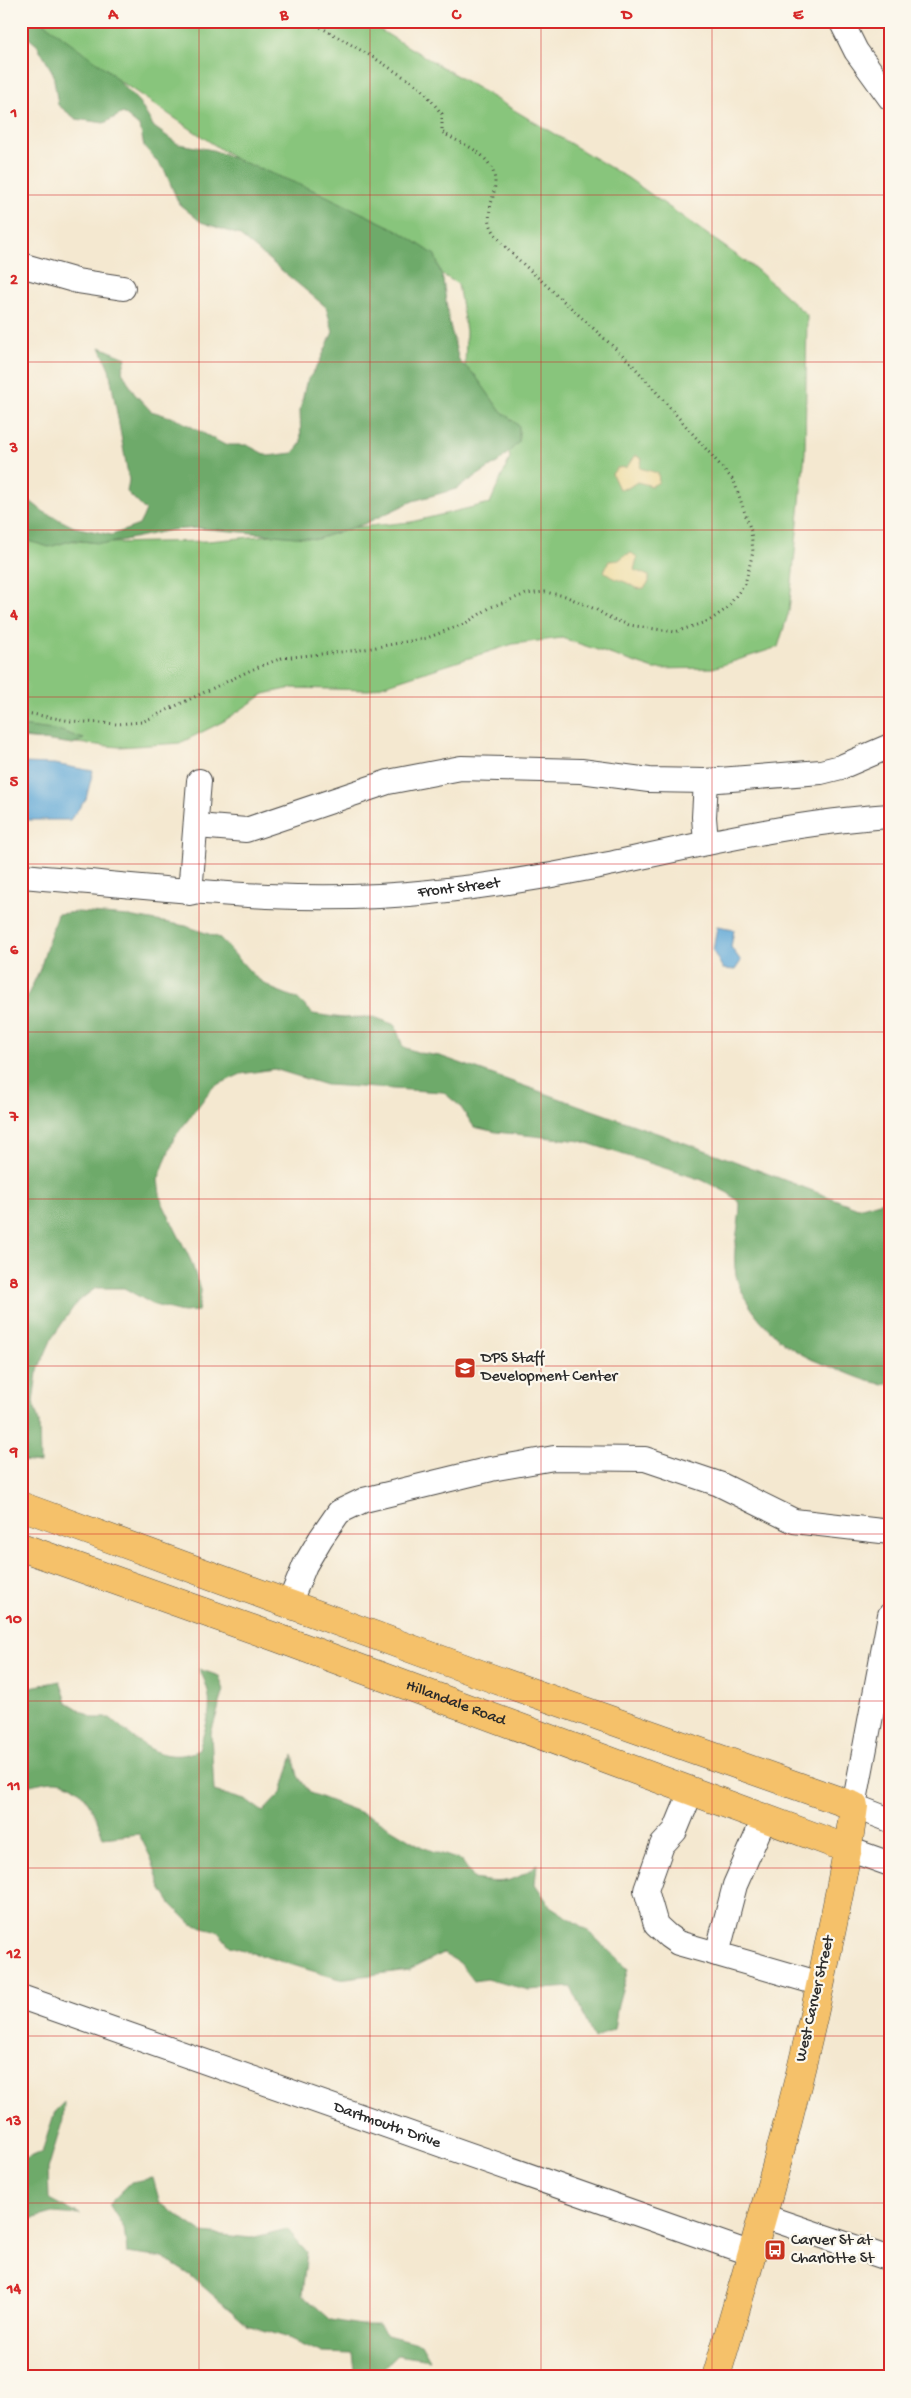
<svg xmlns="http://www.w3.org/2000/svg" width="911" height="2398" font-family="'Gochi Hand',sans-serif">
<style>
.green{fill:#88c57b;stroke:#5a7853}
.forest{fill:#6eaa6b;stroke:#4c6a4b}
.sand{fill:#eeda9e;stroke:#8c8264}
.water{fill:#60a8d7;stroke:#466a81}
.lines{fill:none;stroke-linecap:round;stroke-linejoin:round}
.minor-casing{stroke:#494744;stroke-width:26}
.major-casing{stroke:#494744;stroke-width:29}
.path{stroke:#494744;stroke-width:3;stroke-dasharray:1 4;stroke-linecap:butt}
.minor{stroke:#fff;stroke-width:24}
.major{stroke:#f5c16b;stroke-width:28}
.grid{fill:none;stroke:#d62828;stroke-width:1;stroke-opacity:0.55}
.labels{text-anchor:middle;dominant-baseline:central;stroke-width:4.5;stroke-linejoin:round;paint-order:stroke}
.street-label{font-size:16px;fill:#2b2b2b;stroke:#fbf7ec}
.poi-label{font-size:16px;fill:#2b2b2b;stroke:#fbf7ec;text-anchor:start}
.neatline{fill:none;stroke:#d62828;stroke-width:2}
.grid-label{font-size:16px;text-anchor:middle;font-weight:bold;fill:#d62828}
</style>
<rect width="100%" height="100%" fill="#fbf7ec"/>
<filter id="ink" filterUnits="userSpaceOnUse"><feTurbulence type="fractalNoise" baseFrequency=".02" numOctaves="2"/><feDisplacementMap in="SourceGraphic" scale="10" xChannelSelector="R" yChannelSelector="G"/><feConvolveMatrix kernelMatrix="1 2 1 2 8 2 1 2 1" color-interpolation-filters="sRGB"/></filter>
<filter id="wash" filterUnits="userSpaceOnUse"><feTurbulence type="fractalNoise" baseFrequency=".0096" numOctaves="4" result="noise"/><feDisplacementMap in="SourceGraphic" scale="20" xChannelSelector="R" yChannelSelector="G"/><feGaussianBlur stdDeviation="1.12" result="paint"/><feColorMatrix in="noise" values="0 0 0 0 0 0 0 0 0 0 0 0 0 0 0 0 0 1.4 0 .05"/><feComposite in="paint" operator="in"/></filter>
<g filter="url(#wash)">
<rect width="100%" height="100%" fill="#f4e8d0"/>
<path class="green" d="M 31,21 L 365,21 L 628,178 L 756,269 L 807,315 L 805,453 L 789,611 L 778,647 L 713,668 L 654,669 L 562,638 L 513,644 L 369,690 L 292,688 L 264,694 L 224,721 L 180,743 L 119,747 L 21,738 L 21,537 L 106,543 L 208,541 L 411,522 L 490,503 L 510,458 L 502,422 L 465,371 L 466,331 L 458,284 L 387,242 L 275,186 Z"/>
<g class="forest">
<path d="M 21,21 L 41,21 L 109,71 L 139,102 L 154,127 L 178,144 L 213,150 L 318,192 L 399,231 L 435,255 L 443,280 L 449,321 L 459,361 L 475,375 L 499,409 L 519,426 L 519,442 L 500,461 L 456,489 L 413,501 L 364,524 L 317,539 L 198,528 L 171,530 L 106,544 L 74,540 L 49,547 L 21,539 L 21,494 L 44,512 L 74,527 L 112,535 L 139,525 L 146,511 L 127,492 L 129,480 L 109,369 L 100,347 L 126,358 L 122,371 L 134,393 L 151,411 L 177,419 L 225,445 L 247,445 L 268,456 L 293,453 L 301,443 L 300,410 L 306,383 L 319,363 L 333,332 L 326,307 L 239,235 L 201,222 L 179,204 L 165,171 L 144,146 L 140,127 L 123,113 L 104,123 L 76,119 L 58,105 L 53,73 L 37,45 L 21,32 Z"/>
<path d="M 21,726 L 61,731 L 84,739 L 73,744 L 21,737 Z"/>
<path d="M 78,912 L 128,916 L 186,926 L 220,938 L 255,977 L 273,989 L 298,999 L 313,1014 L 343,1018 L 374,1017 L 395,1025 L 403,1047 L 420,1053 L 440,1056 L 716,1154 L 858,1208 L 883,1201 L 890,1207 L 890,1384 C 874,1385 857,1377 842,1371 C 830,1366 815,1362 803,1355 C 774,1339 744,1308 736,1275 C 731,1251 740,1227 740,1203 L 728,1193 L 702,1180 L 581,1141 L 496,1132 L 474,1127 L 460,1106 L 443,1092 L 326,1085 L 274,1069 L 241,1074 L 213,1087 L 174,1138 L 158,1180 L 161,1200 L 191,1261 L 201,1292 L 198,1311 L 182,1312 L 154,1305 L 124,1288 L 96,1288 L 77,1302 L 52,1338 L 37,1373 L 33,1402 L 39,1422 L 40,1463 L 21,1461 L 21,1047 L 24,1003 L 40,969 L 57,914 Z"/>
<path d="M 199,1669 L 219,1676 L 224,1690 L 211,1733 L 214,1791 L 248,1801 L 263,1812 L 282,1792 L 293,1755 L 298,1776 L 310,1793 L 372,1817 L 422,1847 L 462,1861 L 474,1879 C 502,1884 515,1883 537,1864 L 535,1884 L 550,1906 L 587,1930 L 628,1969 L 618,2004 L 614,2029 L 594,2039 L 571,1987 L 529,1990 L 486,1979 L 474,1981 L 460,1963 L 443,1953 L 409,1970 L 339,1979 L 230,1946 L 217,1931 L 191,1924 L 171,1904 L 161,1888 L 151,1858 L 139,1834 L 103,1838 C 96,1814 83,1779 52,1781 C 42,1782 31,1785 21,1787 L 21,1689 L 60,1681 L 67,1702 L 93,1718 L 110,1718 C 137,1740 161,1767 199,1750 C 208,1717 217,1702 199,1669 Z"/>
<path d="M 64,2102 L 63,2119 L 48,2169 L 49,2199 L 80,2215 L 53,2213 L 21,2222 L 21,2161 L 42,2152 L 55,2111 Z"/>
<path d="M 153,2178 L 160,2203 L 203,2233 L 251,2238 L 287,2229 L 307,2252 L 302,2294 L 331,2320 L 361,2325 L 379,2325 L 387,2335 L 421,2344 L 430,2360 L 397,2355 L 379,2372 L 378,2377 L 355,2377 L 352,2354 L 322,2353 L 289,2338 L 247,2325 L 190,2275 L 163,2258 L 127,2253 L 124,2228 L 109,2204 L 131,2182 Z"/>
</g>
<g class="sand">
<path d="M 635,455 L 642,459 L 640,468 L 658,473 L 659,482 L 652,486 L 637,482 L 628,488 L 619,489 L 612,474 L 617,468 L 627,467 Z"/>
<path d="M 632,553 L 637,558 L 634,570 L 649,576 L 649,582 L 644,588 C 634,590 633,585 625,582 C 615,578 611,579 604,571 L 609,561 L 619,560 L 625,555 Z"/>
</g>
<g class="water">
<path d="M 21,763 L 54,764 L 93,771 L 86,799 L 70,820 L 21,820 Z"/>
<path d="M 717,927 L 734,930 L 731,947 L 741,961 L 735,970 L 723,969 L 713,951 Z"/>
</g>
</g>
<g filter="url(#ink)">
<g class="lines">
<g class="minor-casing">
<g id="minor">
<path d="M 841,21 L 856,51 L 890,98"/>
<path d="M 21,265 L 77,281 L 123,288"/>
<path d="M 197,826 L 246,830 L 388,782 L 461,768 L 581,771 L 649,780 L 706,781 L 821,772 L 841,767 L 890,746"/>
<path d="M 706,843 L 704,817 L 706,781"/>
<path id="s1" d="M 21,876 C 158,887 292,907 430,892 C 488,886 546,877 604,865 C 699,845 793,822 890,816"/>
<path d="M 190,893 L 199,781"/>
<path d="M 289,1604 L 305,1565 L 321,1538 L 339,1512 L 364,1500 L 491,1469 L 554,1458 L 645,1459 L 719,1484 L 794,1521 L 890,1532"/>
<path d="M 890,1615 L 854,1806 L 890,1820"/>
<path d="M 691,1792 L 675,1831 L 662,1845 L 646,1890 L 656,1925 L 668,1936 L 678,1943 L 717,1954"/>
<path d="M 764,1819 L 735,1885 L 717,1954 L 821,1984"/>
<path d="M 848,1849 L 890,1864"/>
<path id="s2" d="M 21,1997 L 752,2254"/>
<path d="M 763,2216 L 890,2259"/>
</g>
</g>
<g class="major-casing">
<g id="major">
<path d="M 21,1506 L 494,1679 L 854,1806 C 848,1854 838,1900 828,1948 C 799,2093 758,2235 716,2377"/>
<path id="s3" d="M 21,1547 L 278,1638 L 848,1849"/>
</g>
</g>
<path class="path" d="M 21,712 L 71,721 L 117,724 L 142,722 L 251,670 L 282,658 L 360,650 L 427,638 L 466,623 L 491,607 L 526,594 L 545,592 L 565,596 L 595,609 L 610,618 L 629,625 L 675,632 L 709,621 L 726,609 L 745,584 L 753,552 L 751,531 L 734,481 L 630,362 L 509,251 C 503,244 495,236 491,226 C 483,204 508,184 485,159 C 474,146 456,142 442,132 L 442,114 L 421,88 L 376,59 L 310,21"/>
<use href="#minor" class="minor"/>
<use href="#major" class="major"/>
</g>
</g>
<path class="grid" d="M 199,21 L 199,2377M 370,21 L 370,2377M 541,21 L 541,2377M 712,21 L 712,2377M 21,195 L 890,195M 21,362 L 890,362M 21,530 L 890,530M 21,697 L 890,697M 21,864 L 890,864M 21,1032 L 890,1032M 21,1199 L 890,1199M 21,1366 L 890,1366M 21,1534 L 890,1534M 21,1701 L 890,1701M 21,1868 L 890,1868M 21,2036 L 890,2036M 21,2203 L 890,2203"/>
<defs>
<g id="school-square" transform="scale(1.125)"><rect x="-9" y="-9" width="18" height="18" rx="4" fill="#c8321e" stroke="#fbf7ec"/><path d="M0-5L7-2L0 1L-7-2ZM-4 1L0 2.5L4 1V4Q0 6-4 4Z" fill="#fff"/></g>
<g id="bus-square" transform="scale(1.125)"><rect x="-9" y="-9" width="18" height="18" rx="4" fill="#c8321e" stroke="#fbf7ec"/><path d="M-5-6H5V4H4V6H2V4H-2V6H-4V4H-5ZM-3.5-4V0h7V-4ZM-3.5 1.2v1.5H-2V1.2ZM2 1.2v1.5H3.5V1.2Z" fill="#fff"/></g>
</defs>
<g fill-rule="evenodd">
<use href="#school-square" x="465" y="1368"/>
<use href="#bus-square" x="775" y="2250"/>
</g>
<g class="labels">
<g class="street-label">
<text stroke="none"><textPath href="#s1" startOffset="439">Front Street</textPath></text>
<text stroke="none"><textPath href="#s3" startOffset="462">Hillandale Road</textPath></text>
<text transform="translate(816 1999) rotate(-77)">West Carver Street</text>
<text stroke="none"><textPath href="#s2" startOffset="388">Dartmouth Drive</textPath></text>
</g>
<g class="poi-label">
<text x="481" y="1359">DPS Staff<tspan x="481" dy="18">Development Center</tspan></text>
<text x="791" y="2241">Carver St at<tspan x="791" dy="18">Charlotte St</tspan></text>
</g>
</g>
<rect width="911" height="2398" fill="none" stroke="#fbf7ec" stroke-width="55"/>
<rect x="28" y="28" width="856" height="2342" class="neatline"/>
<g class="grid-label">
<text x="113" y="19">A</text>
<text x="284" y="19">B</text>
<text x="456" y="19">C</text>
<text x="627" y="19">D</text>
<text x="798" y="19">E</text>
<text x="14" y="117">1</text>
<text x="14" y="284">2</text>
<text x="14" y="452">3</text>
<text x="14" y="619">4</text>
<text x="14" y="786">5</text>
<text x="14" y="954">6</text>
<text x="14" y="1121">7</text>
<text x="14" y="1288">8</text>
<text x="14" y="1456">9</text>
<text x="14" y="1623">10</text>
<text x="14" y="1790">11</text>
<text x="14" y="1958">12</text>
<text x="14" y="2125">13</text>
<text x="14" y="2293">14</text>
</g>
</svg>
